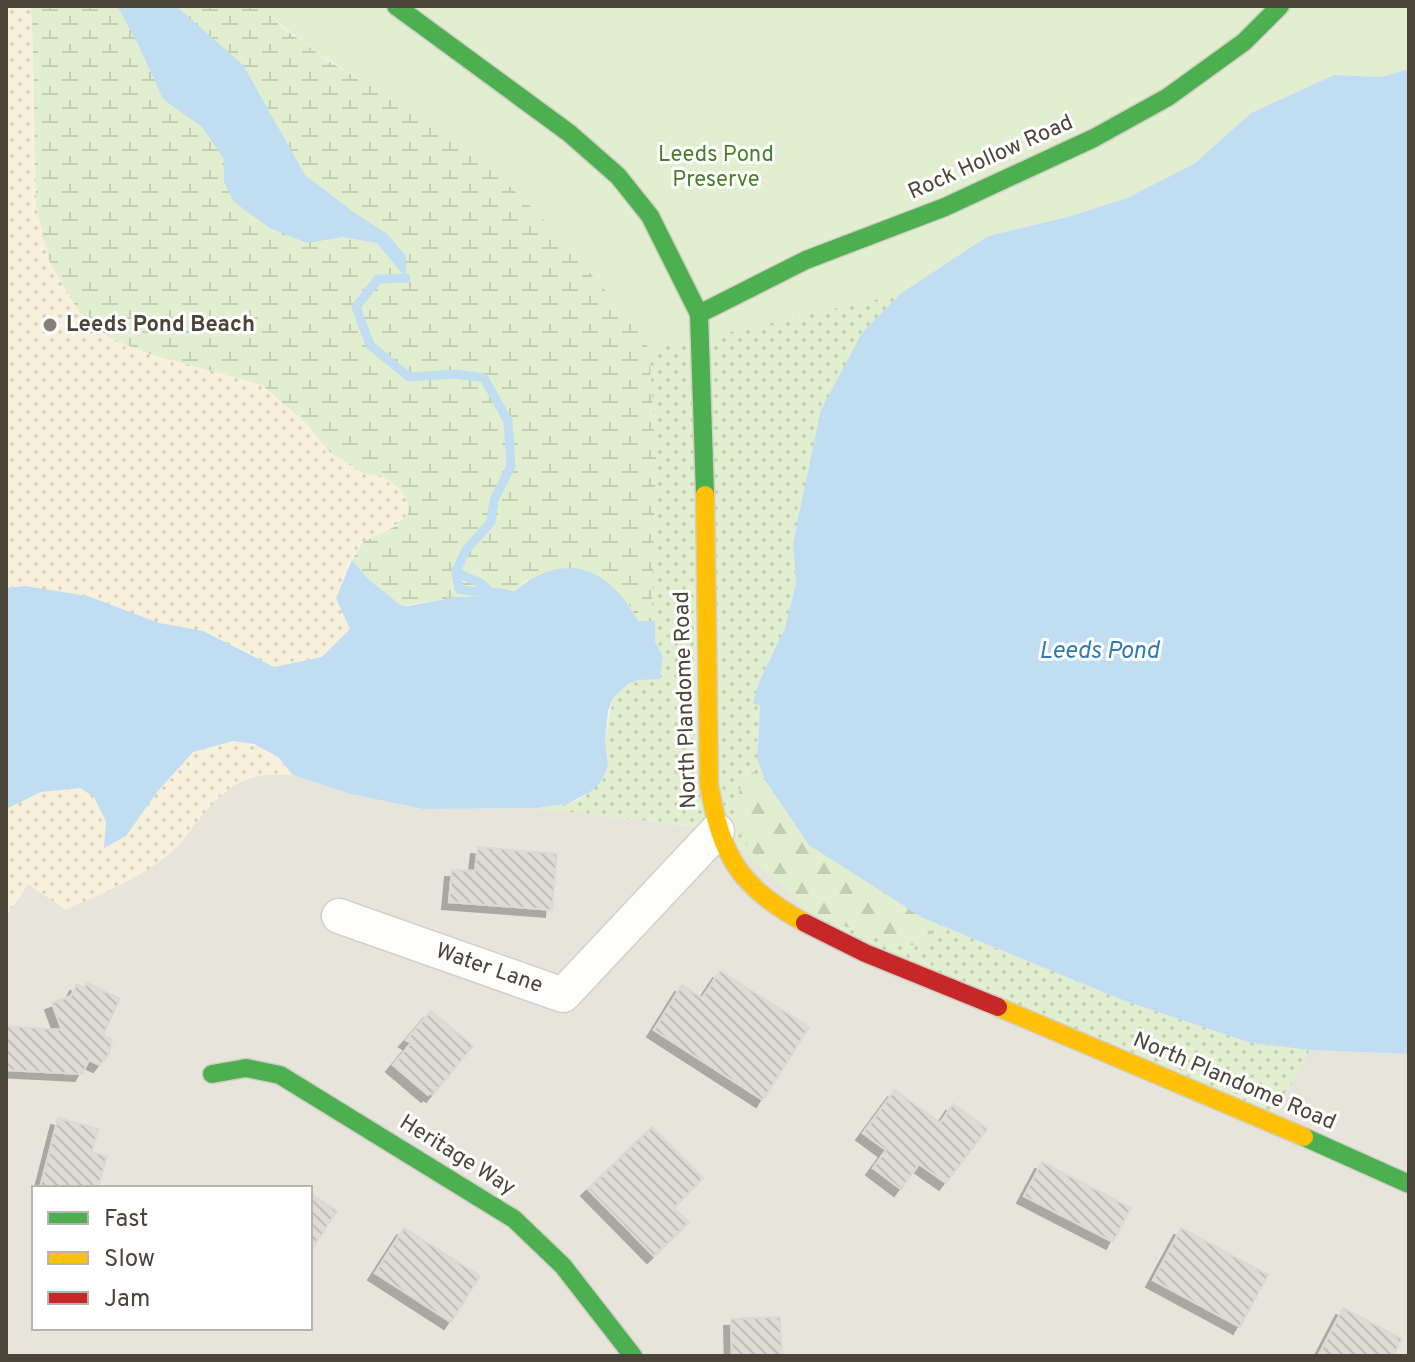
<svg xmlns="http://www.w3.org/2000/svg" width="1415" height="1362" font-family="Overpass,sans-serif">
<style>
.residential{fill:#e7e4dc;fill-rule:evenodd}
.grass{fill:url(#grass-dots)}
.forest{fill:url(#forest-firs)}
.wetland{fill:url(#wetland-marsh)}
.sand{fill:url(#sand-dots)}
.park{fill:#e1eecf}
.water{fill:#c0ddf1}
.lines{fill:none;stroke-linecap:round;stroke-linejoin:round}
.stream{stroke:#c0ddf1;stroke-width:9}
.building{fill:url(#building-back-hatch);stroke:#dcd9d4;stroke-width:2;filter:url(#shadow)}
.street-casing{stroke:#d2d0cb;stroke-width:37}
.fast-casing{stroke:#d3cfc5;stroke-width:21}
.slow-casing{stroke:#d3cfc5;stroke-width:21}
.jam-casing{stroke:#d3cfc5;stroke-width:21}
.street{stroke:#fdfdfc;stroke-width:34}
.fast{stroke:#4caf50;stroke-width:18}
.slow{stroke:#ffc107;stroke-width:18}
.jam{stroke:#c62828;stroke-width:18}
.poi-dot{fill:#868178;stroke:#fff;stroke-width:3}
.labels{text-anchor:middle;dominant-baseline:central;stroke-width:6;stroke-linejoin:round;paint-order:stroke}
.park-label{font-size:22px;fill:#4a7f2a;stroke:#fff}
.street-label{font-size:22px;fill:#4b4439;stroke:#fff}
.poi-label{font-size:22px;font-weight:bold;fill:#4b4439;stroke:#fff;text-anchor:start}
.water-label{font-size:24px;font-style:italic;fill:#2e7ab2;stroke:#fff}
</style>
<defs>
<pattern id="grass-dots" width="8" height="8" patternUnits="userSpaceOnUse" patternTransform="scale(2)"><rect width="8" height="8" fill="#e1eecf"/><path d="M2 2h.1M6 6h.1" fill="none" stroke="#c3cdb2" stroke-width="1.8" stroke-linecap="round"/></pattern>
<pattern id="forest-firs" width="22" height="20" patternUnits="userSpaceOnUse" patternTransform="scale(2)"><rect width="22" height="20" fill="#e1eecf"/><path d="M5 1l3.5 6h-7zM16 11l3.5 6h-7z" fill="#c3cdb2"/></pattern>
<pattern id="wetland-marsh" width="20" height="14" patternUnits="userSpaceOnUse" patternTransform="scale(2)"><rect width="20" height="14" fill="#e1eecf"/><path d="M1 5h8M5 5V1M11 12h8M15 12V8" fill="none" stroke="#c3cdb2"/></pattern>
<pattern id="sand-dots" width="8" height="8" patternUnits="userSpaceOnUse" patternTransform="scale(2)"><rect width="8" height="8" fill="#f7f0da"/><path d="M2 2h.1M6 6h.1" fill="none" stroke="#d5cfbc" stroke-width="1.8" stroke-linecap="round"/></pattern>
<pattern id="building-back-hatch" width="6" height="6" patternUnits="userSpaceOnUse" patternTransform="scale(2)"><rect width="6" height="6" fill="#dedbd6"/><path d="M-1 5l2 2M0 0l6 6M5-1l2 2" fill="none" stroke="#c0bdb8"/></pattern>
<filter id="shadow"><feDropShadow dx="-7" dy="7" stdDeviation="0" flood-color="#0004"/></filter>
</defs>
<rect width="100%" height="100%" fill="#f4f2ee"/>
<path class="residential" d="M 266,773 L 293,775 L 351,794 L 423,809 L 536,808 L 714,829 L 1270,1122 L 1310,1050 L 1409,1054 L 1409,1356 L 6,1356 L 6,917 L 28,884 L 176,848 L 211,804 L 236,783 ZM 34,1188 L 310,1188 L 310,1328 L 34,1328 Z"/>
<path class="grass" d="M 900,294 L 862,333 L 813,455 L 793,543 L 796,583 L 785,628 L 760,680 L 754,702 L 760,706 L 757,744 L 765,780 L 809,845 L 923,918 L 1125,1001 L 1251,1043 L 1310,1050 L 1270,1122 L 857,948 L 714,829 L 536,808 L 567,804 L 580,799 L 600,783 L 608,766 L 605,740 L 613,698 L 628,684 L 637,679 L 660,679 L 663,657 L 655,641 L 652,606 L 656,455 L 649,350 Z"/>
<path class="forest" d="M 747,769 L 765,780 L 809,845 L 923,918 L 930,931 L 932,941 C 909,951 883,940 861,932 C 846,926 829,922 815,915 C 803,909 793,895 783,886 C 745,850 724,822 747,769 Z"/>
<path class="wetland" d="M 29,6 L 262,6 L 283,28 L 330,62 L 429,121 L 497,173 L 560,235 L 641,330 L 649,350 L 656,455 L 652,606 L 655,621 L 638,621 L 630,606 L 526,580 L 510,595 L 457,597 L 402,606 L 369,580 L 352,560 L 363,542 L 398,525 L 383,477 L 362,473 L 328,451 L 305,422 L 109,338 L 79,312 L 50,263 L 36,208 L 32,20 Z"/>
<g class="sand">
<path d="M 6,6 L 29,6 L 32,20 L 36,208 L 50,263 L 79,312 L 109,338 L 150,354 L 262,385 L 305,422 L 328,451 L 362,473 L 383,477 L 398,487 L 408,502 L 408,514 C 395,529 380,531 365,541 C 350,552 343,581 336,598 L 350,629 L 322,657 L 274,667 L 203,632 L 159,623 L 88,596 L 25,586 L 6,588 Z"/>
<path d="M 233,741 C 260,745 276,754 293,775 C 243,771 225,787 194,825 C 188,833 182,842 175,849 C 144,877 104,892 66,910 L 28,884 L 6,917 L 6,809 C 38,793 95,767 106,821 C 107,829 105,839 104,847 L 126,836 L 157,792 L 193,752 Z"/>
</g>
<path class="park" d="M 262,6 L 1409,6 L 1409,69 L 1381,77 L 1334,75 L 1251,113 L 1194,164 L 1127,198 L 1068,217 L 988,236 L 900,294 L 649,350 C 637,321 614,301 594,278 C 545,218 492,163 426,120 C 370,83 309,55 262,6 Z"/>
<g class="water">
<path d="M 117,6 L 176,6 L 243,65 L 305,175 L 356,214 L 386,233 L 406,256 L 406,278 L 377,243 L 343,237 L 307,243 L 270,228 L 234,202 L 224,182 L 224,159 L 202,127 L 163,99 L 139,46 Z"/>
<path d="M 1409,69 L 1409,1054 L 1310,1050 L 1251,1043 L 1125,1001 L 923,918 L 809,845 L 765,780 L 757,758 L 760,706 L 753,703 L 760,680 L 785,628 L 796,583 L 793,543 L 821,410 L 862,333 L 900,294 L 988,236 L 1068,217 L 1127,198 L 1194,164 L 1251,113 L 1334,75 L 1381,77 Z"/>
<path d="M 352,560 L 369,580 L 402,606 L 408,606 L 457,597 L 510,595 C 560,550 607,563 638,621 L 655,621 L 655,641 L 663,657 L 660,679 L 637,680 L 628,684 L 613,698 L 608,711 L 605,740 L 608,766 L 600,783 L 590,792 L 567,804 L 536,808 L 423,809 L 351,794 L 293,775 L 278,757 L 254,744 L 233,741 L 193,752 L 157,792 L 126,836 L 104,848 L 106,822 L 94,797 L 80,788 L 41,792 L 6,809 L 6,588 L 25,586 L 88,596 L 159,623 L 203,631 L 274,667 L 322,657 L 350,629 L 336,598 Z"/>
</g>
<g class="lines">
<g class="stream">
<path d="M 406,278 L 378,279 L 356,307 L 370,345 L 409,377 L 455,374 L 484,378 L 508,421 L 511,466 L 494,500 L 491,522 L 466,550 L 456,571 L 459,589 C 477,594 492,590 510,595"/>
<path d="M 456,571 C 467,580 480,579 488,590"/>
</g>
</g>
<g class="building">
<path d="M 478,847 L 557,854 L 552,910 L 449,902 L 452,870 L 475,871 Z"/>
<path d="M 720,971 L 809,1027 L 763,1100 L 654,1030 L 682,985 L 702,998 Z"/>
<path d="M 87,983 L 120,999 L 103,1035 L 112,1040 L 109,1054 L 100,1065 L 89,1060 L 82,1074 L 6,1070 L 6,1026 L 62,1030 L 52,1003 L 71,996 L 77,984 L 84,988 Z"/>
<path d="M 431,1011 L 473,1046 L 433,1095 L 430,1093 L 428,1095 L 393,1065 L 411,1043 L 406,1040 Z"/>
<path d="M 895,1090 L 940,1123 L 953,1104 L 987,1129 L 946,1183 L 919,1164 L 901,1189 L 873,1168 L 886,1150 L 863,1133 Z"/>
<path d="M 58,1118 L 98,1129 L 92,1152 L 107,1156 L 98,1188 L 40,1188 Z"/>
<path d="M 652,1127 L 703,1178 L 674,1208 L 689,1222 L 654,1256 L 588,1189 Z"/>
<path d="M 1042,1162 L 1131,1208 L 1113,1242 L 1024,1196 Z"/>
<path d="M 310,1193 L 337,1211 L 310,1252 Z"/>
<path d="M 404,1228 L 480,1276 L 451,1322 L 375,1273 Z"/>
<path d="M 1181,1228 L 1268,1275 L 1240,1327 L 1153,1280 Z"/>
<path d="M 1343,1308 L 1402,1339 L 1393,1356 L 1318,1356 Z"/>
<path d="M 780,1317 L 782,1356 L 732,1356 L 731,1319 Z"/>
</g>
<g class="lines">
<g class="street-casing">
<path id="street" d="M 339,916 L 563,995 L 717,831"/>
</g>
<g class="fast-casing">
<g id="fast">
<path d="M 396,6 L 569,133 L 618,176 L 650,216 L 699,314 L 705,495"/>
<path d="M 699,314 L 806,260 L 945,207 L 1094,138 L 1168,97 L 1244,42 L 1280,6"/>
<path d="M 212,1074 L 246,1068 L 280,1075 L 514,1219 L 563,1266 L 633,1356"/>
<path d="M 1304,1137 L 1409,1184"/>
</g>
</g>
<g class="slow-casing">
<g id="slow">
<path d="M 705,495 L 709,785 C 722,858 739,886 805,923"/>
<path d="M 998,1007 L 1304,1137"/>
</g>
</g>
<g class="jam-casing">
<path id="jam" d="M 805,923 L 865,953 L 998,1007"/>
</g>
<use href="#street" class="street"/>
<use href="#fast" class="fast"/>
<use href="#slow" class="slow"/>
<use href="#jam" class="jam"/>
</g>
<circle class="poi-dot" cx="50" cy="325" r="8"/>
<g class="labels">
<g class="park-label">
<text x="716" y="155">Leeds Pond<tspan x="716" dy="25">Preserve</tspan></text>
</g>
<g class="street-label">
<text transform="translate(991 158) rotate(-24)">Rock Hollow Road</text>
<text transform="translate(686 700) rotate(-92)">North Plandome Road</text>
<text transform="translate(489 969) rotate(19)">Water Lane</text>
<text transform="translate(1234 1082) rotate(23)">North Plandome Road</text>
<text transform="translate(457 1156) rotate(32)">Heritage Way</text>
</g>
<g class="poi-label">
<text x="66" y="325">Leeds Pond Beach</text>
</g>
<g class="water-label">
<text x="1099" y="652">Leeds Pond</text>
</g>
</g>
<rect width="1415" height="1362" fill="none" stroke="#4b4439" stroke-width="16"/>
<rect x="32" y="1186" width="280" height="144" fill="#ffffff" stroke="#b7b4b0" stroke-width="2"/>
<rect x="48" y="1212" width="40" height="12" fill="#4caf50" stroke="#b7b4b0" stroke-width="2"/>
<text x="104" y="1226" font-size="24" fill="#4b4439">Fast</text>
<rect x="48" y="1252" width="40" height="12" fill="#ffc107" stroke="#b7b4b0" stroke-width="2"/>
<text x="104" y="1266" font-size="24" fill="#4b4439">Slow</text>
<rect x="48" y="1292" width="40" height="12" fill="#c62828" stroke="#b7b4b0" stroke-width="2"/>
<text x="104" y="1306" font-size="24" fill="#4b4439">Jam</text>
</svg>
